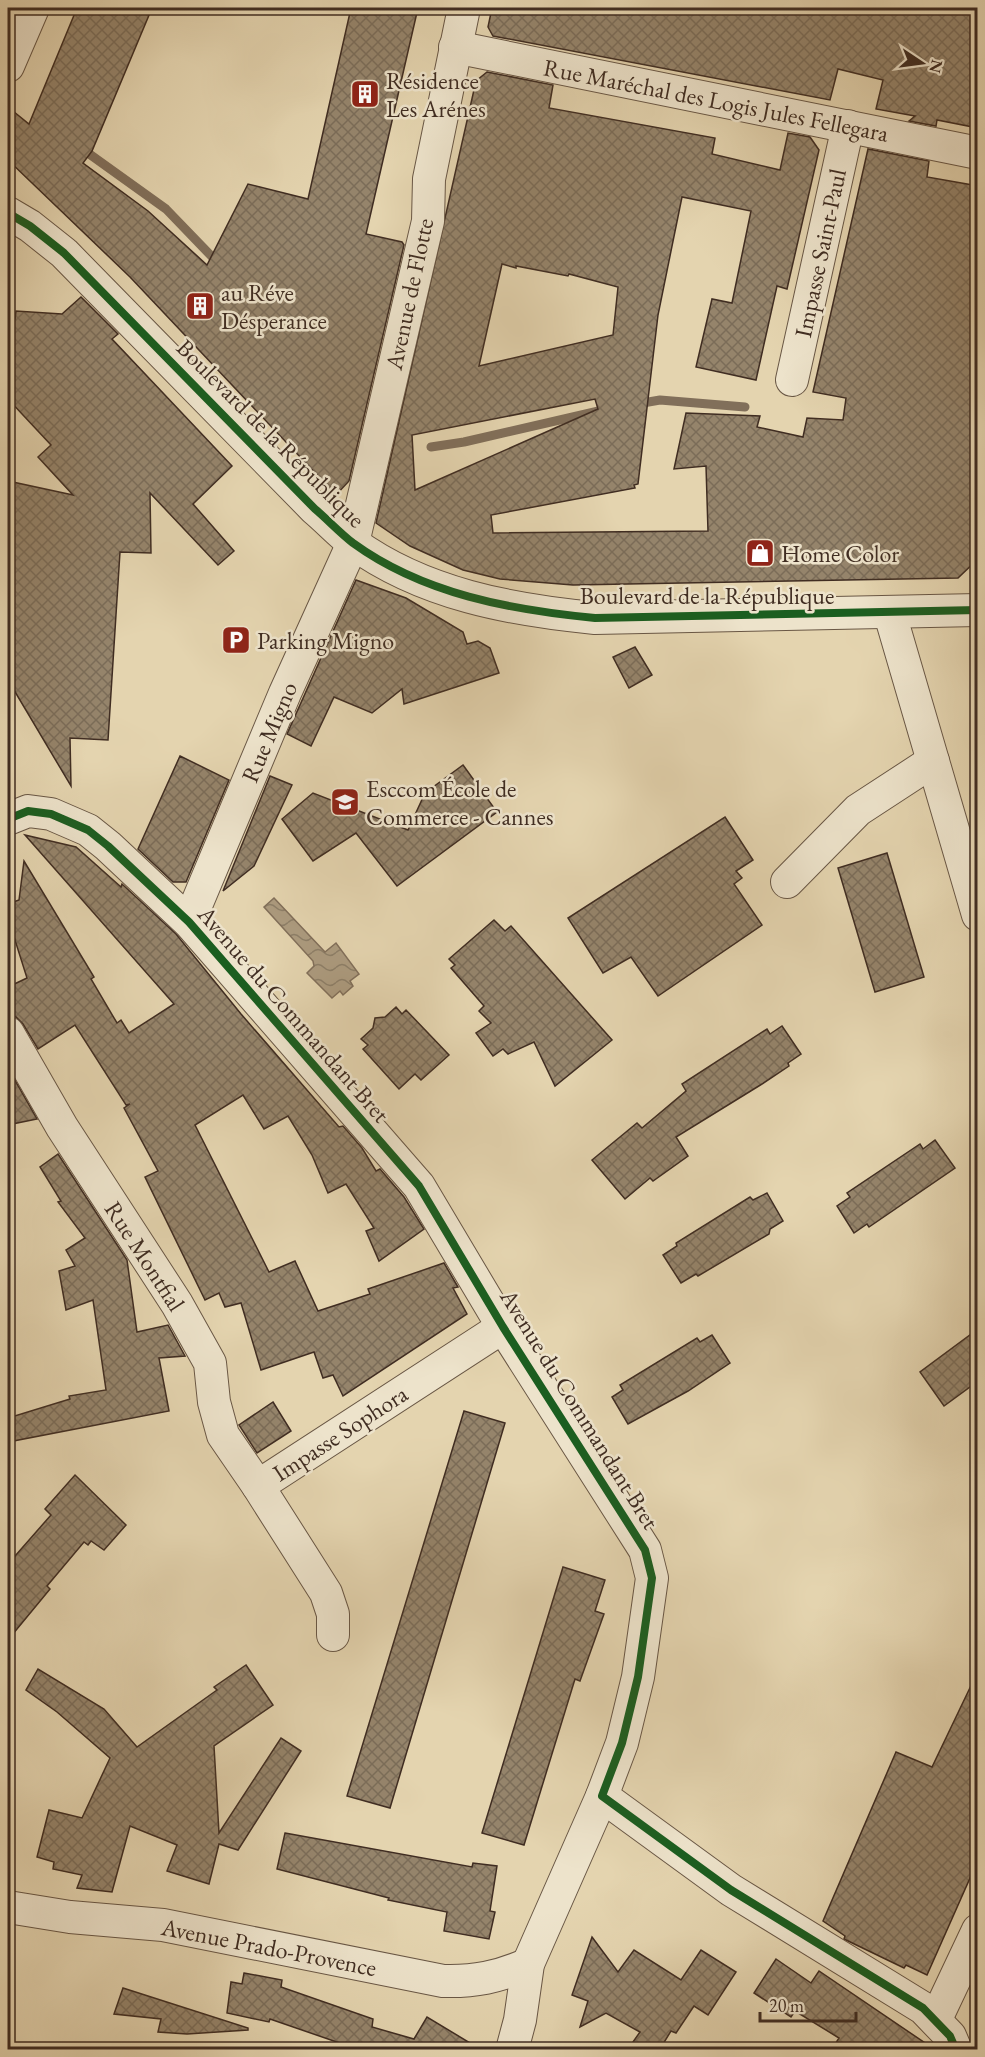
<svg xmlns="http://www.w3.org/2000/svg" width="985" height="2057" font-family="'EB Garamond',serif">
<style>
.water{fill:url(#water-waves);stroke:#816f5a;stroke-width:1.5}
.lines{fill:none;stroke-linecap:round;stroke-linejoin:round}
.stream{stroke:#816f5a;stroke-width:9}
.building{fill:url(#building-cross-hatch);stroke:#402d22;stroke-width:1.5;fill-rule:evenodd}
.minor-casing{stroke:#695745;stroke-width:34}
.minor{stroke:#ede3cb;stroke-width:32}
.cycleway-casing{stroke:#ede3cb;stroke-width:11}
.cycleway{stroke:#1b5e20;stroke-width:8}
.labels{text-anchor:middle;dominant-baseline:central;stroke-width:5;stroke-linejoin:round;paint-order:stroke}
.poi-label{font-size:24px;fill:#402d22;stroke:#ede3cb;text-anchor:start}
.street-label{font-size:24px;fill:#402d22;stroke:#ede3cb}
</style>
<defs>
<pattern id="water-waves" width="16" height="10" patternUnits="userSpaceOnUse" patternTransform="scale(1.5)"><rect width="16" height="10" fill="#ac9b7f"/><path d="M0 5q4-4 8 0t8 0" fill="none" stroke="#8d7f68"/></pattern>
<pattern id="building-cross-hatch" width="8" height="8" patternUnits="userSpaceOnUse" patternTransform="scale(1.5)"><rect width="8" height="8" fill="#95846b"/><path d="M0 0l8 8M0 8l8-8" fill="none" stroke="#7b6c58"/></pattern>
</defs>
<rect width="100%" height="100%" fill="#e4d4af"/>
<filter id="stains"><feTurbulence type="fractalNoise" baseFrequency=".00333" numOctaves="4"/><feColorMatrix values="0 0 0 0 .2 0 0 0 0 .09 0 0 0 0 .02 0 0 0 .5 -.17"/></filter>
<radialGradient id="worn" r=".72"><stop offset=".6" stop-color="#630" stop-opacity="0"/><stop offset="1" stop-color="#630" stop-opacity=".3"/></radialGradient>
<path class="water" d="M 274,898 L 325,952 L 336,943 L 359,974 L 350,981 L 353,986 L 343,995 L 340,991 L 332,998 L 307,973 L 314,966 L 313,961 L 264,907 Z"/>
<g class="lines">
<g class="stream">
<path d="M 81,148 L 166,209 L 219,264"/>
<path d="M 637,404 L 660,400 L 745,407"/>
<path d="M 431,447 L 464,442 L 603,410"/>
</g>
</g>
<g class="building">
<path d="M 77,8 L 152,8 L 92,151 L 83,163 L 148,211 L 207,265 L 248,184 L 308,199 L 351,8 L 418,8 L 366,234 L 402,242 L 404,245 L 349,481 L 336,495 L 130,277 L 8,160 L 8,107 L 29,124 Z"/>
<path d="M 492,8 L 843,8 L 869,14 L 875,14 L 877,8 L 978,8 L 978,128 L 937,120 L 936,126 L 909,121 L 915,116 L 876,109 L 883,80 L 838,69 L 830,100 L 493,36 L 488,27 Z"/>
<path d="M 487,72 L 553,85 L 549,108 L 715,138 L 712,154 L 780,170 L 788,133 L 810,137 L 819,150 L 787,289 L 777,286 L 756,380 L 696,367 L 712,299 L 732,303 L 751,211 L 682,197 L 658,315 L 638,484 L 634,485 L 635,488 L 491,515 L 493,533 L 708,531 L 706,466 L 674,469 L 686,413 L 760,416 L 757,427 L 803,437 L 807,418 L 843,420 L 846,398 L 813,392 L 868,149 L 929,161 L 927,177 L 978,186 L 978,559 L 958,578 L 573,585 L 500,579 L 463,570 L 410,546 L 376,523 L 476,81 ZM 502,264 L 516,268 L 516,266 L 568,276 L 569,274 L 618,287 L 613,335 L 479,366 ZM 595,399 L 598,409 L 415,490 L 412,435 Z"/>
<path d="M 81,297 L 118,334 L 112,339 L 232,466 L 193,504 L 234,551 L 218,565 L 150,493 L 151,553 L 120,552 L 108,740 L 70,738 L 71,786 L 8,680 L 8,481 L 73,495 L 38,457 L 51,445 L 8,399 L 8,318 L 15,319 L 16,311 L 62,314 Z"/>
<path d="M 356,580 L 406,598 L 463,632 L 467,644 L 478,641 L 490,648 L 499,673 L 404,704 L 402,689 L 372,713 L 334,697 L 311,746 L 287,734 Z"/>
<path d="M 635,647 L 652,675 L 629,688 L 613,657 Z"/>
<path d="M 180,756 L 229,780 L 186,882 L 173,882 L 138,849 Z"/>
<path d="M 463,765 L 497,812 L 397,886 L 356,833 L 313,861 L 282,819 L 313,793 L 408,830 L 425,793 Z"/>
<path d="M 270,776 L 292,785 L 254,866 L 223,891 Z"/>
<path d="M 725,817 L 753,860 L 736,871 L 742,878 L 734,884 L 762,925 L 658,996 L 631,957 L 603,973 L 568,918 Z"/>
<path d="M 25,835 L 76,847 L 121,887 L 122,884 L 176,934 L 241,1014 L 339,1127 L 343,1126 L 362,1148 L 376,1171 L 380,1169 L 404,1197 L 424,1229 L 379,1261 L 366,1231 L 374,1228 L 346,1184 L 328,1193 L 312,1155 L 288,1116 L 264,1129 L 243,1095 L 195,1125 L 269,1272 L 295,1261 L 318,1311 L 370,1294 L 368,1289 L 444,1263 L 458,1287 L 453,1288 L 467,1314 L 343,1396 L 333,1375 L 323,1378 L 314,1352 L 261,1370 L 241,1303 L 225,1307 L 219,1293 L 205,1300 L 145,1177 L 158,1171 L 124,1108 L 130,1104 L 126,1105 L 75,1025 L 38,1049 L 23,1024 L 16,1017 L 8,1015 L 8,987 L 27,978 L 8,918 L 8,904 L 19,900 L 24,861 L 94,977 L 91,979 L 117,1023 L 121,1020 L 129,1033 L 174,1004 Z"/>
<path d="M 887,853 L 924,977 L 875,992 L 838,868 Z"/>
<path d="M 494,920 L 505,931 L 511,926 L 612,1040 L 555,1086 L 534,1042 L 508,1054 L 503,1049 L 493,1056 L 476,1033 L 491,1023 L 479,1011 L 484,1006 L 451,968 L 455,965 L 449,959 Z"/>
<path d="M 396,1007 L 402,1014 L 406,1010 L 449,1055 L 421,1080 L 415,1074 L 399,1089 L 363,1049 L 368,1045 L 361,1039 L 373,1028 L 375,1018 L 385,1017 Z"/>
<path d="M 782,1026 L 801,1054 L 788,1063 L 789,1066 L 762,1084 L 676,1137 L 688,1156 L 653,1181 L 650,1178 L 625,1199 L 592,1160 L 637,1123 L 642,1128 L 686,1091 L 682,1084 L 767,1029 L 770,1034 Z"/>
<path d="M 8,1068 L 37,1119 L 12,1124 L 10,1116 L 8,1116 Z"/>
<path d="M 935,1140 L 955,1168 L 869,1227 L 867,1224 L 854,1233 L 837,1206 L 850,1197 L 847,1193 L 920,1144 L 923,1149 Z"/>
<path d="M 58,1154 L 127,1260 L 137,1332 L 168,1325 L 185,1356 L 159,1358 L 169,1411 L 8,1442 L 8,1418 L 70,1399 L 69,1396 L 106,1390 L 93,1300 L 66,1310 L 59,1271 L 75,1266 L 66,1250 L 85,1238 L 58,1202 L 61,1201 L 40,1167 Z"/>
<path d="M 767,1193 L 783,1221 L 770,1229 L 769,1234 L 698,1276 L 696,1274 L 681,1283 L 663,1255 L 677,1246 L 676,1243 L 750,1197 L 753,1200 Z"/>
<path d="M 978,1329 L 978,1381 L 944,1406 L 920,1372 Z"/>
<path d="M 712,1335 L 730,1363 L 688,1391 L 628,1424 L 612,1397 L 623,1390 L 620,1385 L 697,1338 L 700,1342 Z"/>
<path d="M 273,1402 L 291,1431 L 257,1453 L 239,1425 Z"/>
<path d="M 464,1411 L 505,1423 L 390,1808 L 347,1796 Z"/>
<path d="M 75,1475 L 126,1525 L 104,1550 L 91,1541 L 88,1545 L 84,1542 L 47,1586 L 50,1589 L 8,1640 L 8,1564 L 51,1515 L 45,1509 Z"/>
<path d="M 563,1567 L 605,1580 L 595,1611 L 604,1614 L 580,1681 L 575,1679 L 524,1845 L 482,1833 Z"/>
<path d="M 246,1665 L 273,1705 L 214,1746 L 219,1833 L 281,1738 L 301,1751 L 238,1850 L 219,1844 L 209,1884 L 167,1871 L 177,1845 L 130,1826 L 112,1892 L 77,1888 L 82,1875 L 53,1869 L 54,1862 L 37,1857 L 49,1810 L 82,1818 L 110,1758 L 57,1712 L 26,1690 L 38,1669 L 104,1709 L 137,1747 L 217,1690 L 214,1687 Z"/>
<path d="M 978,1671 L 978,1860 L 927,1975 L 906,1965 L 904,1968 L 844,1939 L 845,1936 L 823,1921 L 896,1752 L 932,1767 Z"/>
<path d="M 285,1833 L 472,1867 L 473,1863 L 497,1866 L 490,1911 L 495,1912 L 489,1939 L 444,1931 L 447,1912 L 388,1900 L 389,1898 L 277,1869 Z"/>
<path d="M 592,1937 L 618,1972 L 634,1950 L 681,1980 L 701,1950 L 736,1972 L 708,2015 L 694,2006 L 676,2033 L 671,2031 L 660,2049 L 628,2049 L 640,2032 L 606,2013 L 580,2027 L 588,2001 L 572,1995 Z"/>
<path d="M 776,1959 L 811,1983 L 819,1971 L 934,2049 L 832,2049 L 839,2038 L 795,2011 L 791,2017 L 754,1993 Z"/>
<path d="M 244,1973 L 282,1980 L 281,1987 L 373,2019 L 372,2027 L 414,2039 L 427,2017 L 480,2049 L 357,2049 L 270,2019 L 269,2022 L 227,2013 L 231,1982 L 242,1984 Z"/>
<path d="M 123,1988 L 248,2028 L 248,2030 L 187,2034 L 158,2032 L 161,2019 L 114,2014 Z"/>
</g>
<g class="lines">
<g class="minor-casing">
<g id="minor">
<path d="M 455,47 L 978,153"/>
<path d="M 8,66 L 33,8"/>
<path d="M 8,213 L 30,226 L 64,253 L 315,509 C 328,520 340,533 353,543 C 423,594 511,610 595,618 L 978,610"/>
<path d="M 792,380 L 848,126"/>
<path d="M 890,614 L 978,915"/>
<path d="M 8,819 L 28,811 L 51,814 L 88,830 L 108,846 L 189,922 L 419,1186 L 503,1327 L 645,1550 L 652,1578 L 638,1677 L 622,1743 L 602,1796 L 731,1890 L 923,2008 L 950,2036 L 956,2050"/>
<path d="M 787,882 L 858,810 L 933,761"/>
<path d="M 189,922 L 285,693 L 353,543 L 428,221 L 429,179 L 464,8"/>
<path d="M 8,1033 L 62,1127 L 177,1304 L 210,1363 L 214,1402 L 223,1435 L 258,1486"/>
<path d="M 333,1635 L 333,1614 L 326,1593 L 258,1486 L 503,1327"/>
<path d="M 8,1907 L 70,1917 L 163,1925 L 443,1981 C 474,1982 499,1977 528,1964"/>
<path d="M 936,2019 L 978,1930"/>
<path d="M 512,2050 L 520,2020 L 528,1964 L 602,1796"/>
</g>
</g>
<use href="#minor" class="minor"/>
<g class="cycleway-casing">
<g id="cycleway">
<path d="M 8,213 L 30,226 L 64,253 L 315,509 C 328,520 340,533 353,543 C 423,594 511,610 595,618 L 978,610"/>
<path d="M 8,819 L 28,811 L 51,814 L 88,830 L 108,846 L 189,922 L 419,1186 L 503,1327 L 645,1550 L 652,1578 L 638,1677 L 622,1743 L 602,1796 L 731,1890 L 923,2008 L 950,2036 L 956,2050"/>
</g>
</g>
<use href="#cycleway" class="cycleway"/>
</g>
<defs>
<g id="building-square" transform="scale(1.5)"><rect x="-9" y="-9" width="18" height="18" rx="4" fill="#8f2418" stroke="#ede3cb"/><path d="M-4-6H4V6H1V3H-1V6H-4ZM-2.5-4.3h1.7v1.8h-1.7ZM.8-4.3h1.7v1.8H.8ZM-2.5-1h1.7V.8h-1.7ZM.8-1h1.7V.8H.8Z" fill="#fff"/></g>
<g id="shop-square" transform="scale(1.5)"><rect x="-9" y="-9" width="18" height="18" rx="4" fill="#8f2418" stroke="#ede3cb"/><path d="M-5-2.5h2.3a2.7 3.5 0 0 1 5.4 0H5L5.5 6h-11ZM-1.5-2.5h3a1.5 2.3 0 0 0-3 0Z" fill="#fff"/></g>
<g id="parking-square" transform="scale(1.5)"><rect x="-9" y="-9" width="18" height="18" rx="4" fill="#8f2418" stroke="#ede3cb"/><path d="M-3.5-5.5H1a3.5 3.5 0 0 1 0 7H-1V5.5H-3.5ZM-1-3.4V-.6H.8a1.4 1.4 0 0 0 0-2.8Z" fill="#fff"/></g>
<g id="university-square" transform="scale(1.5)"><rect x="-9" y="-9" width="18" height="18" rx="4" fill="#8f2418" stroke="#ede3cb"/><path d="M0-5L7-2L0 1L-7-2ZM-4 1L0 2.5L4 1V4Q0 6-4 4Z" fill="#fff"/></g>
</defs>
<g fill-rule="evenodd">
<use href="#building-square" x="365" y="94"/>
<use href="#building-square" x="200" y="306"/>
<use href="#shop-square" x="760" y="553"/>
<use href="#parking-square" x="236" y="640"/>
<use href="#university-square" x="345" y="802"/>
</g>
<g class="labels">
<g class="poi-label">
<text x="386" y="80">Résidence<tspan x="386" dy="28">Les Arénes</tspan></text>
<text x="221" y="292">au Réve<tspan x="221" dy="28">Désperance</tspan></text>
<text x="781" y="553">Home Color</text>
<text x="257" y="640">Parking Migno</text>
<text x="366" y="788">Esccom École de<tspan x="366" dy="28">Commerce - Cannes</tspan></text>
</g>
<g class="street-label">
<text transform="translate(716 100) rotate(11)">Rue Maréchal des Logis Jules Fellegara</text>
<text transform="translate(820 253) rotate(-78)">Impasse Saint-Paul</text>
<text transform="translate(409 294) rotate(-78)">Avenue de Flotte</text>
<text transform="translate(271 433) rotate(45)">Boulevard de la République</text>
<text x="707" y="595">Boulevard de la République</text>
<text transform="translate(269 732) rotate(-67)">Rue Migno</text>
<text transform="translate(294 1014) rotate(49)">Avenue du Commandant Bret</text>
<text transform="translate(145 1256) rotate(57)">Rue Montfial</text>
<text transform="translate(580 1409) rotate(58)">Avenue du Commandant Bret</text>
<text transform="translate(340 1433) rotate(-33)">Impasse Sophora</text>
<text transform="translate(269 1947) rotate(11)">Avenue Prado-Provence</text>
</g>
</g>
<rect width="985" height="2057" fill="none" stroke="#e4d4af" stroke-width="30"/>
<rect x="9" y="9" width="967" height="2039" fill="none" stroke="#402d22" stroke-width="3"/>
<rect x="15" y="15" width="955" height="2027" fill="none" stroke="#402d22" stroke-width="1.5"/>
<g transform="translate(922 63) rotate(103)" stroke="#ede3cb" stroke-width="4.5" paint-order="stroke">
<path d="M0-4.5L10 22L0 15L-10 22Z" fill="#402d22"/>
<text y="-9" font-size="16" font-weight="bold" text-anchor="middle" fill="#402d22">N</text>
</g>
<path d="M760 2012v9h96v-9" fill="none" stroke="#402d22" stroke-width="3"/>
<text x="769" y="2012" font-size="18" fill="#402d22" stroke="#ede3cb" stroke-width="4.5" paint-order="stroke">20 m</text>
<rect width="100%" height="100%" filter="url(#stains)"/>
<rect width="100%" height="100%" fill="url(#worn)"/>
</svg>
